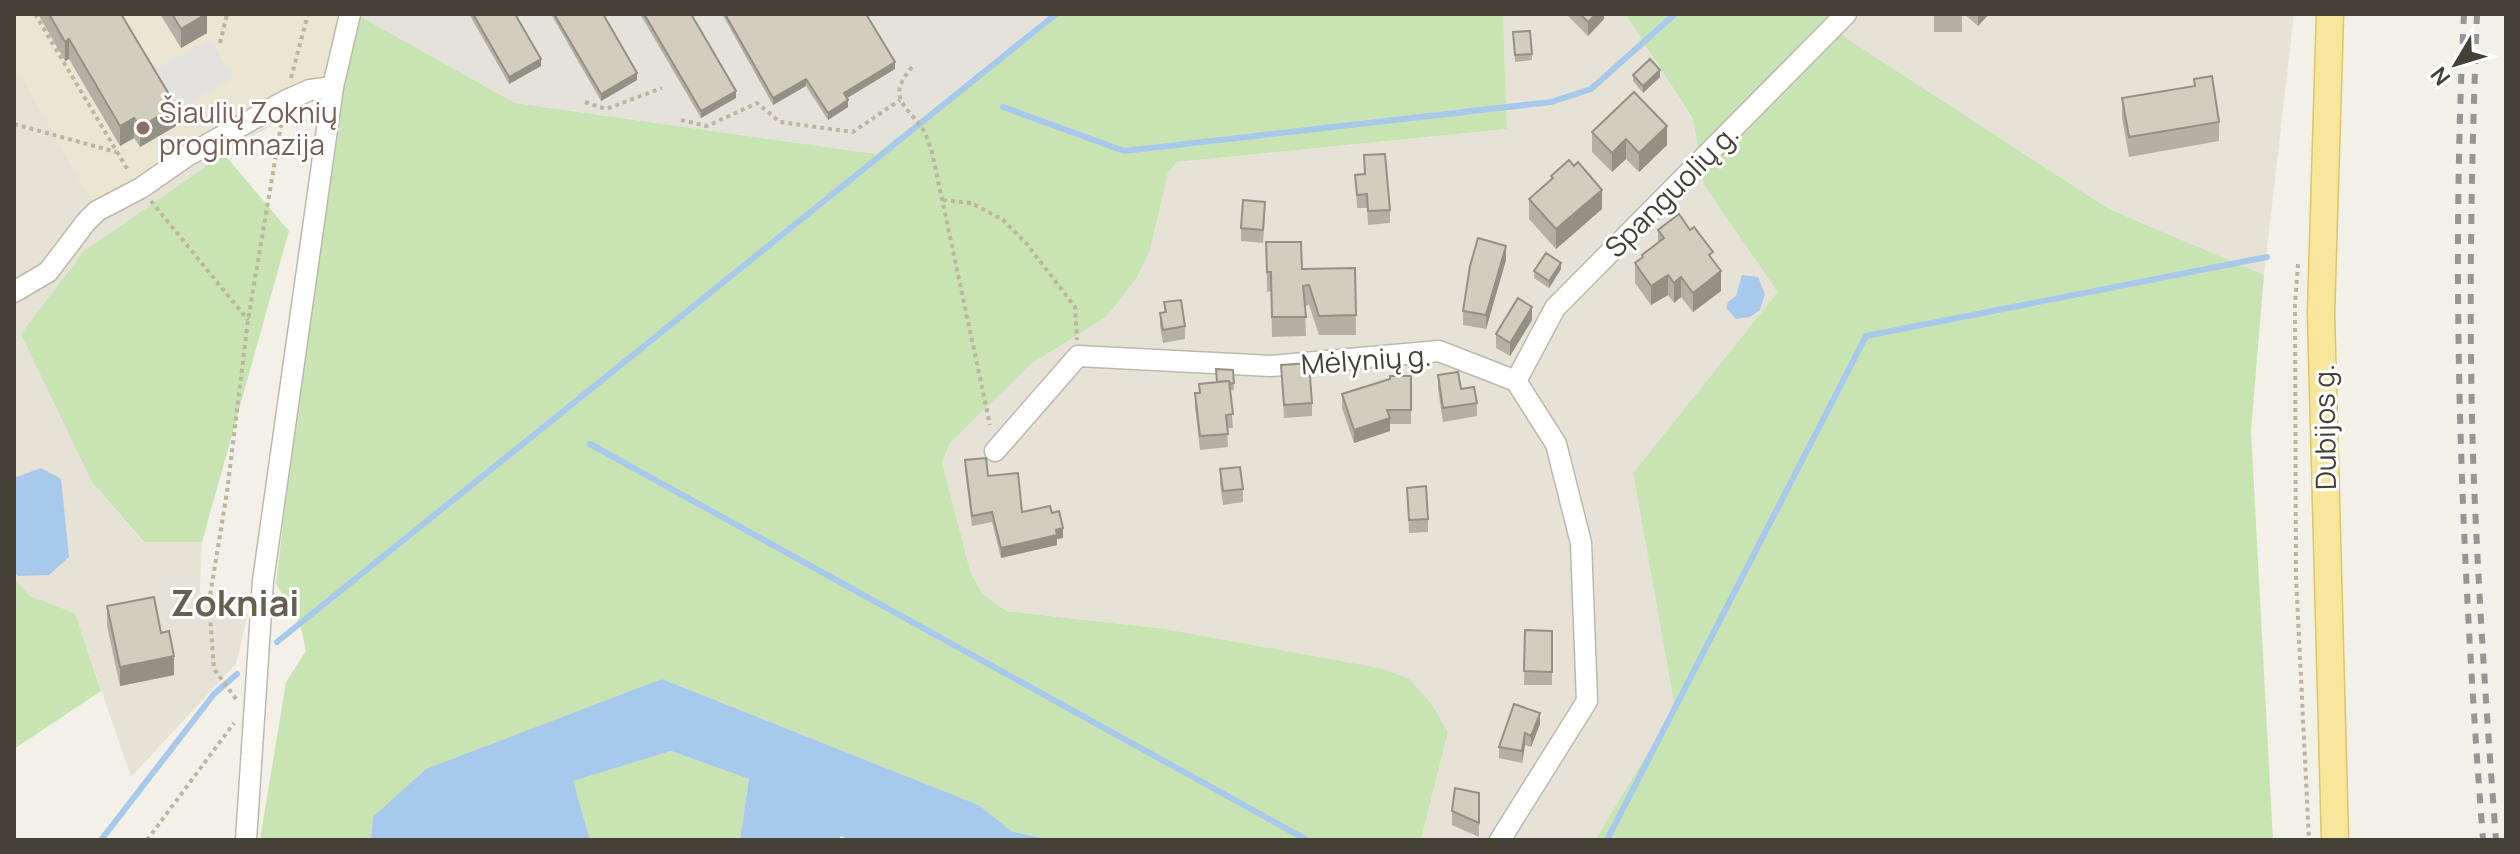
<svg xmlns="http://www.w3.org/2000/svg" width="2520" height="854" font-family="Manrope,sans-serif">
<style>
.residential{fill:#e6e2d6}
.industrial{fill:#e5e2dc}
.education{fill:#ebe6d2}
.green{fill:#c9e4b3}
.parking{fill:#e4e2df}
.water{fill:#a7c9ec}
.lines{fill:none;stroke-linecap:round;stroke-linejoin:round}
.stream{stroke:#a7c9ec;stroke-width:6}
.minor-casing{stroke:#bdb9aa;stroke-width:23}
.major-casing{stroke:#dcc56c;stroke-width:29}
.path{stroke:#beb59d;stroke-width:4;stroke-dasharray:4 4;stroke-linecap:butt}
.minor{stroke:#fff;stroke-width:20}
.major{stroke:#f8e69b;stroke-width:26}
.rail{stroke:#969696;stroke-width:6;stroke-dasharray:10 10;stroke-linecap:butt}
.wall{fill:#b5b0a3}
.shaded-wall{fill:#949084}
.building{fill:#d3cdbd;stroke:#949084;stroke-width:2}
.education-dot{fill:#8d6e63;stroke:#fff;stroke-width:3}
.labels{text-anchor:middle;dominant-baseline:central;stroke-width:6;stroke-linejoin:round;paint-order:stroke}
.education-label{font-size:28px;fill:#785e54;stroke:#fff;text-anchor:start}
.street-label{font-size:28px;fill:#454137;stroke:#fff}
.district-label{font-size:36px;font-weight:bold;fill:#67604f;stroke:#fff}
</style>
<rect width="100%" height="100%" fill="#f3f0e7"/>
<g class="residential">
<path d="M 14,14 L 333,87 L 224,154 L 84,251 L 92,482 L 143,542 L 202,542 L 199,613 L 248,614 L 236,664 L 131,777 L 75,613 L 30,596 L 14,579 Z"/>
<path d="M 1503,14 L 1625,14 L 1693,120 L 1704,185 L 1779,292 L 1633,473 L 1675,708 L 1595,840 L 1421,840 L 1448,732 L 1431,703 L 1407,678 L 1380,668 L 1165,629 L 1006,611 L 983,594 L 971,574 L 942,462 L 950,443 L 1031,364 L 1106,317 L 1150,250 L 1168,173 L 1177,162 L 1507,129 Z"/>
<path d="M 1835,14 L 2294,14 L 2264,275 L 2109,209 L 1843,36 Z"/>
</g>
<path class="industrial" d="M 356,14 L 1053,14 L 876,154 L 515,103 Z"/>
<path class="education" d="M 14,14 L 350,14 L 333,87 L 310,90 L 97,211 L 14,64 Z"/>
<g class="green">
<path d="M 356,14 L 515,103 L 876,154 L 1053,14 L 1503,14 L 1507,129 L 1177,162 L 1168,173 L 1150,250 L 1137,277 L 1106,317 L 1031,364 L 950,443 L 942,462 L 971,574 L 983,594 L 1006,611 L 1165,629 L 1380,668 L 1408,678 L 1431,703 L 1448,732 L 1421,840 L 1051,840 L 1011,831 L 979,805 L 662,679 L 373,817 L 371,840 L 260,840 L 286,682 L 306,651 L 300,623 L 276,584 L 333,87 Z"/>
<path d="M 1625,14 L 1835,14 L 1843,36 L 2109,209 L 2264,275 L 2251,431 L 2273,840 L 1595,840 L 1675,708 L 1633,473 L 1778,292 L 1704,185 L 1693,119 Z"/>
<path d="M 224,154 L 289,231 L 202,542 L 144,542 L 92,482 L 21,334 L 84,251 Z"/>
<path d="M 14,579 L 30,596 L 75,613 L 101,691 L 14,749 Z"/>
<path d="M 671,751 L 749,779 L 740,840 L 590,840 L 572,781 Z"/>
</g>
<path class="parking" d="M 210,39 L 233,78 L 175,111 L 153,71 Z"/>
<g class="water">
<path d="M 1742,275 L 1758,277 L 1765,294 L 1760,310 L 1750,317 L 1736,319 L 1726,308 L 1728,302 L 1736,296 Z"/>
<path d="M 41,468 L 61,479 L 69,557 L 49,575 L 18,576 L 14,572 L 14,478 Z"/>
<path d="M 662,679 L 979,805 L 1011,831 L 1051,840 L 850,840 L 841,836 L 838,840 L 733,840 L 740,839 L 749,779 L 671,751 L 573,781 L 590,840 L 371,840 L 373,817 L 426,769 Z"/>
</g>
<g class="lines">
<g class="stream">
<path d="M 1003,107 L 1124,151 L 1551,102 L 1591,89 L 1675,14"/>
<path d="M 590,444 L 1307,840"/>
<path d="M 277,642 L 1056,14"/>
<path d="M 101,840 L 214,694 L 237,674"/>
<path d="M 1607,840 L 1866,336 L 2267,257"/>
</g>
<g class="minor-casing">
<g id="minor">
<path d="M 14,292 L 48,272 L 86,222 L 97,211 L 141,188 L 187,156 L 285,101 L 310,90 L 333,87"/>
<path d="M 1516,381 L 1555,308 L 1846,14"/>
<path d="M 995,451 L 1078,356 L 1271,366 L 1439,351 L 1516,381 L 1556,444 L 1581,543 L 1587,701 L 1500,840"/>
<path d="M 246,840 L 263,581 L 333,87 L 350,14"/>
</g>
</g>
<g class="major-casing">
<path id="major" d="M 2330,14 L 2321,313 L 2335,840"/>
</g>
<g class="path">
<path d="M 35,14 L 129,172"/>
<path d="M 220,43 L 227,14"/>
<path d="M 912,67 C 887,97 903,102 922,128 C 927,135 929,144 932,152 L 990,425"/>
<path d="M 291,78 L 308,14"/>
<path d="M 585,102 L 606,109 L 662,88"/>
<path d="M 681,120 L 707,126 L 757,103 L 780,122 L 853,132 L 900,100"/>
<path d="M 14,124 L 116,152"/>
<path d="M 943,200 L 971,203 L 1002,219 L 1026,243 L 1075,307 L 1077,340"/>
<path d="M 151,201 L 248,320"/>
<path d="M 2298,264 L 2295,304 L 2296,577 L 2309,840"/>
<path d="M 236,699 L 214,669 L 209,602 L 227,492 L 248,320 L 281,125"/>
<path d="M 147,840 L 234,723"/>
</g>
<use href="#minor" class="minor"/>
<use href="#major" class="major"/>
<g class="rail">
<path d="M 2464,14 C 2450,290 2462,565 2483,840"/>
<path d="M 2477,14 C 2471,170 2468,326 2474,482 C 2479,602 2487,721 2496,840"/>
</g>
</g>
<g class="wall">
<path d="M 38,14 L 121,14 L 176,126 L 140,147 L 134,138 L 120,146 L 69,59 L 65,61 Z"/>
<path d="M 160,14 L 207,14 L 207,33 L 181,48 Z"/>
<path d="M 469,14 L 515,14 L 541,66 L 509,84 Z"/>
<path d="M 551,14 L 603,14 L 637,80 L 601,101 Z"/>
<path d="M 640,14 L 691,14 L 736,98 L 701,118 Z"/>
<path d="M 722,14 L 866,14 L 895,69 L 847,98 L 848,107 L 828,120 L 806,86 L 773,105 Z"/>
<path d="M 1566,14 L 1604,14 L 1604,19 L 1588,36 Z"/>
<rect x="1934" y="14" width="28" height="18"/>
<path d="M 1964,14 L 1989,14 L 1978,26 Z"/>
<path d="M 1513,32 L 1532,54 L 1532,60 L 1515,62 Z"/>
<path d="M 1633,75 L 1660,77 L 1643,93 L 1633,81 Z"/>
<path d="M 2194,79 L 2219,122 L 2219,141 L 2129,157 L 2122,118 L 2122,98 L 2194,86 Z"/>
<path d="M 1592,132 L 1667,145 L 1639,172 L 1626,159 L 1612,172 L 1592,152 Z"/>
<path d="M 1364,155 L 1390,210 L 1390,223 L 1368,225 L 1367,208 L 1357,208 L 1355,175 L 1364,174 Z"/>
<path d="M 1551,176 L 1602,209 L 1556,249 L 1529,219 L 1529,199 L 1551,180 Z"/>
<path d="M 1265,216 L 1263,243 L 1241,241 L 1241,228 Z"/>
<path d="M 1658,230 L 1713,261 L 1721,291 L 1693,312 L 1681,297 L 1674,303 L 1668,295 L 1651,305 L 1635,283 L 1635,263 L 1642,258 L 1642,255 L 1658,243 Z"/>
<path d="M 1266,242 L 1302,269 L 1355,268 L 1356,335 L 1319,335 L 1309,305 L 1305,306 L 1306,336 L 1272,337 L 1271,291 L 1267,292 Z"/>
<path d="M 1506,260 L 1486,329 L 1463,325 L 1463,311 Z"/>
<path d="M 1561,269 L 1549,288 L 1534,278 L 1534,271 Z"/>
<path d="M 1164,302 L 1185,326 L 1185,339 L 1163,343 L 1160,326 L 1160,313 L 1164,312 Z"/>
<path d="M 1532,320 L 1510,356 L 1496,348 L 1496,334 Z"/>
<path d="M 1281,365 L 1312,403 L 1312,416 L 1284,418 Z"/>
<path d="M 1233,370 L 1234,390 L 1230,390 L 1233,428 L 1227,428 L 1228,447 L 1200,450 L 1195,407 L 1195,393 L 1199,393 L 1199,384 L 1217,383 Z"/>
<path d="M 1438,375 L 1461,389 L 1477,403 L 1477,416 L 1443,422 L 1438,389 Z"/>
<path d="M 1411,376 L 1411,424 L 1390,424 L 1390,431 L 1354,443 L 1342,408 L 1342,394 Z"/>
<path d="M 965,460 L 988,476 L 1022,512 L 1052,513 L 1063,538 L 1057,539 L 1057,545 L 1001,558 L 992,522 L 972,526 L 965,470 Z"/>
<path d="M 1220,469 L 1243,489 L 1243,502 L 1223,505 L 1220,483 Z"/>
<path d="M 1407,488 L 1428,519 L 1428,532 L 1409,533 Z"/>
<path d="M 107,606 L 161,633 L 174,675 L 120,686 L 107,626 Z"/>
<path d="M 1525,630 L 1552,631 L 1552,685 L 1524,685 Z"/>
<path d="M 1540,724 L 1531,747 L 1525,745 L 1522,763 L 1499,758 L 1499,747 Z"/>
<path d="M 1479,793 L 1479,837 L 1452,825 L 1452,811 Z"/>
</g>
<g class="shaded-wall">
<path d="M 206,14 L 207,14 L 207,33 L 181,48 L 181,29 Z"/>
<path d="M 1596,14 L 1604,14 L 1604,19 L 1588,36 L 1588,22 Z"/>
<path d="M 1978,14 L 1989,14 L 1978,26 Z"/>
<path d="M 69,39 L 69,59 L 65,61 L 65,42 Z"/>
<path d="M 541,59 L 541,66 L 509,84 L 509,77 Z"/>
<path d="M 895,62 L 895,69 L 844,100 L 844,93 Z"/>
<path d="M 1660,70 L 1660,77 L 1643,93 L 1643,86 Z"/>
<path d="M 637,73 L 637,80 L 601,101 L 601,94 Z"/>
<path d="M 806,79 L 806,86 L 773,105 L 773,98 Z"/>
<path d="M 736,91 L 736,98 L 701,118 L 701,111 Z"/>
<path d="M 848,100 L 848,107 L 828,120 L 828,113 Z"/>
<path d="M 176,106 L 176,126 L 140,147 L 140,127 Z"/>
<path d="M 134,118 L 134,138 L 120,146 L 120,126 Z"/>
<path d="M 1667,126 L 1667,145 L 1639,172 L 1639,153 Z"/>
<path d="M 1626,139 L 1626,159 L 1612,172 L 1612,153 Z"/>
<path d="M 1602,190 L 1602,209 L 1556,249 L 1556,229 Z"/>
<path d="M 1506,246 L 1506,260 L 1486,329 L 1486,315 Z"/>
<path d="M 1561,263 L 1561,269 L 1549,288 L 1549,281 Z"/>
<path d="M 1721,271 L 1721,291 L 1693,312 L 1693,293 Z"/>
<path d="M 1668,275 L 1668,295 L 1651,305 L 1651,286 Z"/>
<path d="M 1681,277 L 1681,297 L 1674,303 L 1674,283 Z"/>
<path d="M 1532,307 L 1532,320 L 1510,356 L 1510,343 Z"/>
<path d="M 1390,418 L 1390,431 L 1354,443 L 1354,430 Z"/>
<path d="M 1063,528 L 1063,538 L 1057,539 L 1057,545 L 1001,558 L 1001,548 Z"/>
<path d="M 174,656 L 174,675 L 120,686 L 120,667 Z"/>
<path d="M 1540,713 L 1540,724 L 1531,747 L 1531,736 Z"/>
<path d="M 1525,733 L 1525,745 L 1522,763 L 1522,751 Z"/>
</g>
<g class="building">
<path d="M 49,14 L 121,14 L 176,106 L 140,127 L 134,118 L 120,126 L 69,39 L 65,42 Z"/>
<path d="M 172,14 L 206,14 L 181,29 Z"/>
<path d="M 473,14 L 515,14 L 541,59 L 509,77 Z"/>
<path d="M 554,14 L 603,14 L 637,73 L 601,94 Z"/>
<path d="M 644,14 L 691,14 L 736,91 L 701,111 Z"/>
<path d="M 725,14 L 866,14 L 895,62 L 844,93 L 848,100 L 828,113 L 806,79 L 773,98 Z"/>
<path d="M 1580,14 L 1596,14 L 1588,22 Z"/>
<path d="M 1530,31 L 1532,54 L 1515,55 L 1513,32 Z"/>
<path d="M 1650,59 L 1660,70 L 1643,86 L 1633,75 Z"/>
<path d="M 2212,76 L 2219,122 L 2129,137 L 2122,98 L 2195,86 L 2194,79 Z"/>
<path d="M 1634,92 L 1667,126 L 1639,153 L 1626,139 L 1612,153 L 1592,132 Z"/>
<path d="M 1385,154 L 1390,210 L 1368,211 L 1367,194 L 1357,195 L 1355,175 L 1365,174 L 1364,155 Z"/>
<path d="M 1569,160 L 1574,166 L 1578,162 L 1602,190 L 1556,229 L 1529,199 L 1553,178 L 1551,176 Z"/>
<path d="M 1243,200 L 1265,202 L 1263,230 L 1241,228 Z"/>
<path d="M 1679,214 L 1690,230 L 1694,227 L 1713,252 L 1709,255 L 1721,271 L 1693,293 L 1681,277 L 1674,283 L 1668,275 L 1651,286 L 1635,263 L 1643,257 L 1642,255 L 1664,238 L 1658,230 Z"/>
<path d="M 1478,238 L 1506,246 L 1486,315 L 1463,311 L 1470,266 Z"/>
<path d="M 1266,242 L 1301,242 L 1302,269 L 1355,268 L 1356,315 L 1319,316 L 1309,285 L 1303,286 L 1306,317 L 1272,317 L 1271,272 L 1267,272 Z"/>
<path d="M 1546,253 L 1561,263 L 1549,281 L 1534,271 Z"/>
<path d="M 1518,298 L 1532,307 L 1510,343 L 1496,334 Z"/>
<path d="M 1181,300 L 1185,326 L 1163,330 L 1160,313 L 1166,312 L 1164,302 Z"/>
<path d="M 1309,363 L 1312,403 L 1284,405 L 1281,365 Z"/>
<path d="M 1216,369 L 1233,370 L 1234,383 L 1230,384 L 1229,381 L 1217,382 Z"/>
<path d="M 1458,372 L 1461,389 L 1474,387 L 1477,403 L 1443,408 L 1438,375 Z"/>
<path d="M 1390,376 L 1411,376 L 1411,410 L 1387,410 L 1390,418 L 1354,430 L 1342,394 L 1390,379 Z"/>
<path d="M 1229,381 L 1233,414 L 1226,415 L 1228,434 L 1200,436 L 1195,393 L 1200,393 L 1199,384 Z"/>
<path d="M 986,458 L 988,476 L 1018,473 L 1022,512 L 1050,506 L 1052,513 L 1059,511 L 1063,528 L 1056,530 L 1057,535 L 1001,548 L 992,512 L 972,516 L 965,460 Z"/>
<path d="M 1240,467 L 1243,489 L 1223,491 L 1220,469 Z"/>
<path d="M 1426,486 L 1428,519 L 1409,520 L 1407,488 Z"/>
<path d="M 154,597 L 161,633 L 169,631 L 174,656 L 120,667 L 107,606 Z"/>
<path d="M 1525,630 L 1552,631 L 1552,672 L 1524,671 Z"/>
<path d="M 1514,704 L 1540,713 L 1531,736 L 1525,733 L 1522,751 L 1499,747 Z"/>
<path d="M 1455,788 L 1479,793 L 1479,823 L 1452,811 Z"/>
</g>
<circle class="education-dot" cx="143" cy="128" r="8"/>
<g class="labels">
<g class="education-label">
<text x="159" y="112">Šiaulių Zoknių<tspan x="159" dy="32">progimnazija</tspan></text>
</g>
<g class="street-label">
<text transform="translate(1671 190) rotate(-45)">Spanguolių g.</text>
<text transform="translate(1366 359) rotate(-4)">Mėlynių g.</text>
<text transform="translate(2324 427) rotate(-91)">Dubijos g.</text>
</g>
<g class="district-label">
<text x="235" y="602">Zokniai</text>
</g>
</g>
<rect width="2520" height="854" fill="none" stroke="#454137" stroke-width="32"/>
<g transform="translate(2456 64) rotate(232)" stroke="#ffffff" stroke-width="6" paint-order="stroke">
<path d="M0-6L14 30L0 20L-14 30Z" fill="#454137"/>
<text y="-12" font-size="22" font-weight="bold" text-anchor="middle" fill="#454137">N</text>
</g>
</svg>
